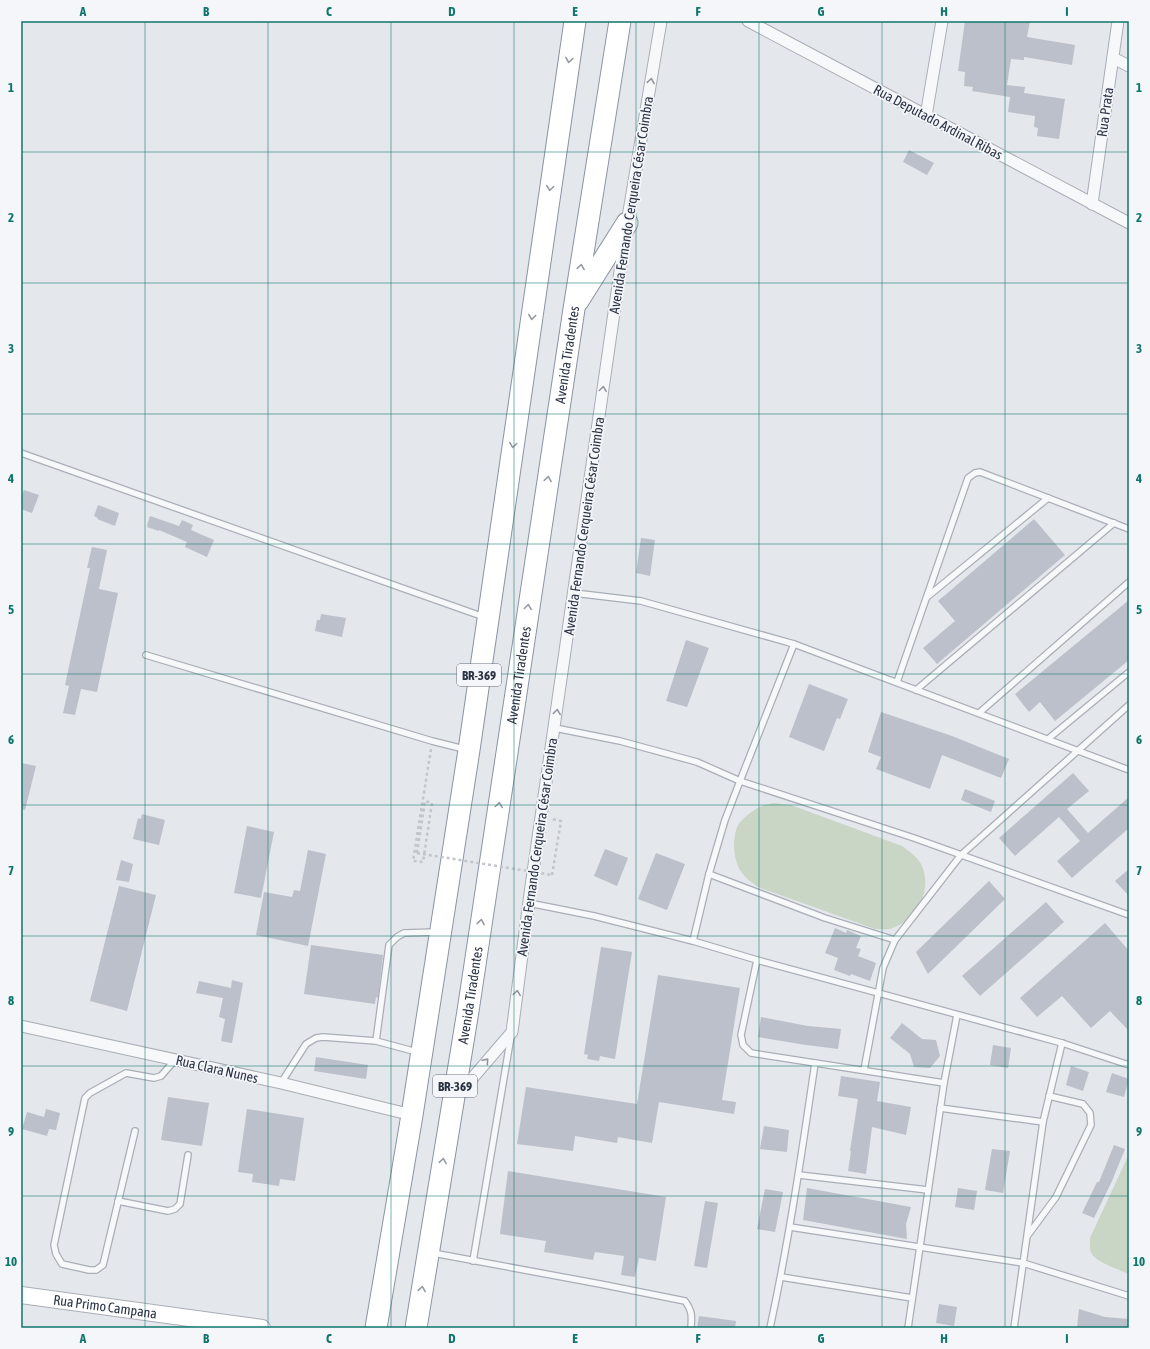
<svg xmlns="http://www.w3.org/2000/svg" width="1150" height="1349" font-family="'Asap Condensed',sans-serif">
<style>
.green{fill:#c9d6c5}
.building{fill:#bbc0ca}
.lines{fill:none;stroke-linecap:round;stroke-linejoin:round}
.lane-casing{stroke:#a9aeb7;stroke-width:8}
.street-casing{stroke:#a9aeb7;stroke-width:13}
.secondary-casing{stroke:#a9aeb7;stroke-width:18}
.highway-casing{stroke:#8b94a3;stroke-width:23}
.path{stroke:#c2c5cb;stroke-width:2.5;stroke-dasharray:3 3;stroke-linecap:butt}
.lane{stroke:#f7f8fa;stroke-width:5.5}
.street{stroke:#f7f8fa;stroke-width:11}
.secondary{stroke:#fff;stroke-width:16}
.highway{stroke:#fff;stroke-width:21}
.path-bridge{stroke:#c2c5cb;stroke-width:2.5;stroke-dasharray:3 3;stroke-linecap:butt}
.oneway{stroke:#959aa2}
.oneway2{stroke:#9196a0}
.grid{fill:none;stroke:#0f766e;stroke-width:1;stroke-opacity:0.55}
.labels{text-anchor:middle;dominant-baseline:central;stroke-width:3.5;stroke-linejoin:round;paint-order:stroke}
.shield{fill:#f4f6f9;stroke:#676e7b;stroke-width:1}
.shield-label{font-size:13px;font-weight:bold;fill:#2b3445}
.street-label{font-size:14px;fill:#2b3445;stroke:#f4f6f9}
.neatline{fill:none;stroke:#0f766e;stroke-width:1.5}
.grid-label{font-size:13px;text-anchor:middle;font-weight:bold;fill:#0f766e}
</style>
<rect width="100%" height="100%" fill="#e4e7ec"/>
<g class="green">
<path d="M 774,803 L 791,805 L 902,846 C 910,852 918,857 922,866 C 933,892 915,921 890,929 C 885,930 880,929 875,929 L 758,887 C 751,882 745,878 740,870 C 733,859 732,837 738,825 C 743,818 754,809 762,806 C 765,804 770,804 774,803 Z"/>
<path d="M 1129,1154 L 1129,1274 C 1120,1270 1096,1262 1092,1254 C 1089,1250 1090,1243 1090,1238 Z"/>
</g>
<g class="building">
<path d="M 965,21 L 1030,21 L 1027,37 L 1075,45 L 1072,65 L 1024,57 L 1024,60 L 1011,59 L 1007,85 L 1025,87 L 1024,93 L 1065,99 L 1059,139 L 1037,136 L 1038,128 L 1034,127 L 1035,116 L 1008,112 L 1010,97 L 972,91 L 973,87 L 964,86 L 965,72 L 958,71 Z"/>
<path d="M 909,150 L 934,163 L 927,175 L 903,162 Z"/>
<path d="M 24,490 L 39,495 L 32,513 L 21,509 L 21,498 Z"/>
<path d="M 98,505 L 119,513 L 115,526 L 97,519 L 98,518 L 94,516 Z"/>
<path d="M 150,516 L 179,526 L 182,520 L 193,525 L 191,530 L 214,540 L 207,557 L 185,547 L 187,542 L 159,530 L 159,531 L 147,527 L 148,525 L 147,525 Z"/>
<path d="M 1034,519 L 1065,555 L 937,664 L 923,648 L 955,621 L 938,601 Z"/>
<path d="M 641,538 L 655,540 L 650,576 L 636,573 Z"/>
<path d="M 92,547 L 107,550 L 99,589 L 118,593 L 97,692 L 81,689 L 75,715 L 63,713 L 69,686 L 65,685 L 90,568 L 87,568 Z"/>
<path d="M 1129,600 L 1129,660 L 1055,721 L 1040,702 L 1029,712 L 1015,694 Z"/>
<path d="M 321,614 L 346,618 L 342,637 L 315,631 L 317,620 L 320,620 Z"/>
<path d="M 686,640 L 709,648 L 687,707 L 666,701 Z"/>
<path d="M 809,684 L 848,699 L 840,719 L 837,718 L 824,751 L 789,737 Z"/>
<path d="M 881,712 L 952,736 L 1009,759 L 1001,778 L 942,755 L 930,789 L 876,769 L 881,757 L 868,752 Z"/>
<path d="M 21,763 L 36,766 L 25,810 L 21,809 Z"/>
<path d="M 1073,773 L 1089,791 L 1067,809 L 1088,833 L 1129,797 L 1129,828 L 1072,878 L 1057,861 L 1080,841 L 1059,817 L 1015,856 L 999,838 Z"/>
<path d="M 965,789 L 995,801 L 991,812 L 961,800 Z"/>
<path d="M 142,814 L 165,820 L 159,845 L 133,839 L 138,818 L 141,819 Z"/>
<path d="M 247,826 L 274,832 L 261,898 L 234,893 Z"/>
<path d="M 605,849 L 628,858 L 617,886 L 594,876 Z"/>
<path d="M 308,850 L 326,854 L 308,946 L 256,935 L 264,892 L 292,897 L 294,890 L 300,891 Z"/>
<path d="M 656,853 L 685,864 L 667,910 L 638,899 Z"/>
<path d="M 121,860 L 133,864 L 129,882 L 116,880 Z"/>
<path d="M 1129,869 L 1129,896 L 1115,881 Z"/>
<path d="M 989,881 L 1005,899 L 928,974 L 916,952 Z"/>
<path d="M 119,886 L 156,895 L 127,1011 L 90,1001 Z"/>
<path d="M 1046,902 L 1064,922 L 980,996 L 962,976 Z"/>
<path d="M 1105,923 L 1129,951 L 1129,1031 L 1110,1011 L 1091,1028 L 1062,996 L 1037,1017 L 1020,998 Z"/>
<path d="M 835,928 L 846,933 L 847,930 L 861,936 L 856,948 L 861,949 L 858,956 L 876,963 L 870,981 L 851,974 L 850,976 L 834,970 L 838,958 L 825,953 Z"/>
<path d="M 311,945 L 383,955 L 378,998 L 376,997 L 375,1004 L 304,994 Z"/>
<path d="M 601,947 L 632,952 L 615,1059 L 600,1056 L 599,1061 L 587,1059 L 588,1055 L 584,1054 Z"/>
<path d="M 658,975 L 740,988 L 722,1100 L 736,1102 L 734,1114 L 659,1102 L 652,1143 L 618,1137 L 617,1143 L 575,1136 L 573,1151 L 517,1144 L 526,1087 L 637,1104 Z"/>
<path d="M 232,980 L 243,983 L 232,1043 L 221,1041 L 225,1019 L 219,1017 L 223,998 L 196,993 L 199,981 L 231,988 Z"/>
<path d="M 761,1017 L 808,1026 L 841,1029 L 838,1049 L 806,1045 L 758,1037 Z"/>
<path d="M 902,1023 L 922,1039 L 936,1040 L 940,1056 L 930,1068 L 914,1067 L 910,1054 L 890,1038 Z"/>
<path d="M 993,1045 L 1011,1048 L 1008,1068 L 990,1065 Z"/>
<path d="M 316,1057 L 368,1065 L 366,1079 L 314,1071 Z"/>
<path d="M 1071,1066 L 1089,1072 L 1083,1091 L 1066,1085 Z"/>
<path d="M 1112,1073 L 1129,1079 L 1124,1097 L 1106,1092 Z"/>
<path d="M 841,1076 L 880,1082 L 877,1101 L 911,1107 L 906,1135 L 872,1127 L 866,1174 L 848,1171 L 851,1151 L 850,1151 L 858,1099 L 838,1096 Z"/>
<path d="M 168,1097 L 209,1103 L 202,1146 L 161,1140 Z"/>
<path d="M 46,1109 L 60,1113 L 56,1130 L 49,1129 L 47,1136 L 22,1129 L 27,1112 L 44,1117 Z"/>
<path d="M 247,1109 L 304,1118 L 295,1181 L 280,1179 L 279,1186 L 252,1182 L 253,1174 L 238,1172 Z"/>
<path d="M 764,1126 L 789,1130 L 787,1152 L 760,1149 Z"/>
<path d="M 1114,1145 L 1125,1149 L 1112,1181 L 1094,1218 L 1082,1213 L 1097,1182 L 1099,1182 Z"/>
<path d="M 992,1149 L 1010,1151 L 1003,1193 L 985,1190 Z"/>
<path d="M 508,1171 L 666,1197 L 656,1261 L 639,1258 L 635,1277 L 621,1275 L 624,1256 L 595,1252 L 593,1260 L 544,1252 L 546,1241 L 500,1234 Z"/>
<path d="M 807,1188 L 911,1207 L 906,1224 L 907,1239 L 803,1220 Z"/>
<path d="M 958,1188 L 977,1191 L 974,1210 L 955,1207 Z"/>
<path d="M 765,1189 L 783,1192 L 775,1232 L 757,1229 Z"/>
<path d="M 705,1201 L 718,1203 L 707,1268 L 694,1266 Z"/>
<path d="M 939,1304 L 957,1307 L 954,1326 L 936,1323 Z"/>
<path d="M 1079,1309 L 1105,1317 L 1129,1319 L 1129,1328 L 1077,1328 Z"/>
<path d="M 699,1316 L 736,1321 L 735,1328 L 697,1328 Z"/>
</g>
<g class="lines">
<g class="lane-casing">
<g id="lane">
<path d="M 21,453 L 484,617"/>
<path d="M 574,593 L 641,601 L 794,644 L 1129,770"/>
<path d="M 927,597 L 1048,498"/>
<path d="M 794,644 L 740,781 L 914,838 L 1129,915"/>
<path d="M 146,655 L 432,741 L 464,749"/>
<path d="M 897,682 L 968,478 L 975,473 L 980,472 L 1129,529"/>
<path d="M 916,690 L 1114,523"/>
<path d="M 979,713 L 1129,582"/>
<path d="M 555,728 L 620,741 L 697,762 L 740,781 L 725,820 L 709,874 L 693,941 L 757,960 L 1062,1043 L 1129,1065"/>
<path d="M 1048,739 L 1129,672"/>
<path d="M 709,874 L 825,918 L 895,940"/>
<path d="M 529,903 L 594,916 L 693,941"/>
<path d="M 757,960 L 741,1035 L 743,1045 L 751,1053 L 944,1083 L 908,1328"/>
<path d="M 376,1041 L 389,945 L 397,937 L 404,933 L 437,932"/>
<path d="M 864,1070 L 883,968 L 895,940 L 961,855 L 1129,705"/>
<path d="M 281,1083 L 306,1044 L 316,1038 L 323,1037 L 376,1041 L 417,1052"/>
<path d="M 944,1083 L 957,1015"/>
<path d="M 940,1108 L 1043,1122"/>
<path d="M 135,1131 L 103,1265 L 96,1270 L 89,1270 L 62,1264 L 56,1254 L 54,1245 L 85,1098 L 90,1093 L 126,1073 L 154,1078 L 161,1076 L 175,1060"/>
<path d="M 799,1175 L 928,1190"/>
<path d="M 118,1201 L 168,1211 L 175,1209 L 180,1204 L 188,1155"/>
<path d="M 790,1227 L 1023,1263 L 1129,1296"/>
<path d="M 1028,1235 L 1056,1197 L 1091,1125 L 1090,1113 L 1083,1104 L 1049,1096"/>
<path d="M 433,1253 L 600,1284 L 685,1301 C 692,1311 692,1315 691,1328"/>
<path d="M 473,1261 L 511,1036"/>
<path d="M 781,1277 L 912,1298"/>
<path d="M 770,1328 C 789,1240 802,1152 815,1063"/>
<path d="M 1014,1328 L 1043,1122 L 1062,1043"/>
</g>
</g>
<g class="street-casing">
<g id="street">
<path d="M 748,21 L 1129,223"/>
<path d="M 1113,58 L 1129,66"/>
<path d="M 926,116 L 942,21"/>
<path d="M 1092,204 L 1118,21"/>
<path d="M 21,1026 L 281,1083 L 412,1115"/>
<path d="M 458,1095 L 512,1032 L 531,886 L 627,223 L 661,21"/>
</g>
</g>
<g class="secondary-casing">
<g id="secondary">
<path id="s1" d="M 21,1295 L 262,1328"/>
</g>
</g>
<g class="highway-casing">
<g id="highway">
<path d="M 578,301 L 627,223"/>
<path d="M 376,1328 L 412,1115 L 469,750 L 575,21"/>
<path id="s2" d="M 416,1328 L 468,1011 L 574,309 L 620,21"/>
</g>
</g>
<g class="path">
<path d="M 417,853 L 425,801 L 432,803 L 423,862 L 413,861 L 431,749"/>
<path d="M 552,875 L 561,821 L 552,819"/>
</g>
<use href="#lane" class="lane"/>
<use href="#street" class="street"/>
<use href="#secondary" class="secondary"/>
<use href="#highway" class="highway"/>
<path class="path-bridge" d="M 417,853 L 552,875"/>
</g>
<defs><path id="oneway-chevron" d="M-2-3.5L2.5 0L-2 3.5" fill="none" stroke-width="1.6" stroke-linecap="round" stroke-linejoin="round"/></defs>
<g class="oneway">
<use href="#oneway-chevron" transform="translate(569 60) rotate(99)"/>
<use href="#oneway-chevron" transform="translate(550 188) rotate(98)"/>
<use href="#oneway-chevron" transform="translate(581 267) rotate(-81)"/>
<use href="#oneway-chevron" transform="translate(532 317) rotate(98)"/>
<use href="#oneway-chevron" transform="translate(513 445) rotate(98)"/>
<use href="#oneway-chevron" transform="translate(548 479) rotate(-81)"/>
<use href="#oneway-chevron" transform="translate(528 607) rotate(-82)"/>
<use href="#oneway-chevron" transform="translate(499 805) rotate(-82)"/>
<use href="#oneway-chevron" transform="translate(481 922) rotate(-81)"/>
<use href="#oneway-chevron" transform="translate(443 1161) rotate(-81)"/>
<use href="#oneway-chevron" transform="translate(422 1289) rotate(-81)"/>
</g>
<g class="oneway2">
<use href="#oneway-chevron" transform="translate(651 81) rotate(-81)"/>
<use href="#oneway-chevron" transform="translate(603 389) rotate(-82)"/>
<use href="#oneway-chevron" transform="translate(557 712) rotate(-82)"/>
<use href="#oneway-chevron" transform="translate(517 993) rotate(-82)"/>
<use href="#oneway-chevron" transform="translate(486 1061) rotate(-49)"/>
</g>
<path class="grid" d="M 145,21 L 145,1328M 268,21 L 268,1328M 391,21 L 391,1328M 514,21 L 514,1328M 636,21 L 636,1328M 759,21 L 759,1328M 882,21 L 882,1328M 1005,21 L 1005,1328M 21,152 L 1129,152M 21,283 L 1129,283M 21,414 L 1129,414M 21,544 L 1129,544M 21,674 L 1129,674M 21,805 L 1129,805M 21,936 L 1129,936M 21,1066 L 1129,1066M 21,1196 L 1129,1196"/>
<g class="labels">
<g class="shield">
<rect x="457" y="664" width="44" height="22" rx="3"/>
<rect x="433" y="1075" width="44" height="22" rx="3"/>
</g>
<g class="shield-label">
<text x="479" y="675">BR-369</text>
<text x="455" y="1086">BR-369</text>
</g>
<g class="street-label">
<text transform="translate(1105 112) rotate(-82)">Rua Prata</text>
<text transform="translate(938 122) rotate(28)">Rua Deputado Ardinal Ribas</text>
<text transform="translate(631 205) rotate(-81)">Avenida Fernando Cerqueira César Coimbra</text>
<text stroke="none"><textPath href="#s2" startOffset="985">Avenida Tiradentes</textPath></text>
<text transform="translate(584 526) rotate(-82)">Avenida Fernando Cerqueira César Coimbra</text>
<text stroke="none"><textPath href="#s2" startOffset="661">Avenida Tiradentes</textPath></text>
<text transform="translate(537 847) rotate(-82)">Avenida Fernando Cerqueira César Coimbra</text>
<text stroke="none"><textPath href="#s2" startOffset="337">Avenida Tiradentes</textPath></text>
<text transform="translate(217 1069) rotate(13)">Rua Clara Nunes</text>
<text stroke="none"><textPath href="#s1" startOffset="85">Rua Primo Campana</textPath></text>
</g>
</g>
<rect width="1150" height="1349" fill="none" stroke="#f4f6f9" stroke-width="44"/>
<rect x="22" y="22" width="1106" height="1305" class="neatline"/>
<g class="grid-label">
<text x="83" y="16">A</text>
<text x="206" y="16">B</text>
<text x="329" y="16">C</text>
<text x="452" y="16">D</text>
<text x="575" y="16">E</text>
<text x="698" y="16">F</text>
<text x="821" y="16">G</text>
<text x="944" y="16">H</text>
<text x="1067" y="16">I</text>
<text x="11" y="92">1</text>
<text x="1139" y="92">1</text>
<text x="11" y="222">2</text>
<text x="1139" y="222">2</text>
<text x="11" y="353">3</text>
<text x="1139" y="353">3</text>
<text x="11" y="483">4</text>
<text x="1139" y="483">4</text>
<text x="11" y="614">5</text>
<text x="1139" y="614">5</text>
<text x="11" y="744">6</text>
<text x="1139" y="744">6</text>
<text x="11" y="875">7</text>
<text x="1139" y="875">7</text>
<text x="11" y="1005">8</text>
<text x="1139" y="1005">8</text>
<text x="11" y="1136">9</text>
<text x="1139" y="1136">9</text>
<text x="11" y="1266">10</text>
<text x="1139" y="1266">10</text>
<text x="83" y="1343">A</text>
<text x="206" y="1343">B</text>
<text x="329" y="1343">C</text>
<text x="452" y="1343">D</text>
<text x="575" y="1343">E</text>
<text x="698" y="1343">F</text>
<text x="821" y="1343">G</text>
<text x="944" y="1343">H</text>
<text x="1067" y="1343">I</text>
</g>
</svg>
